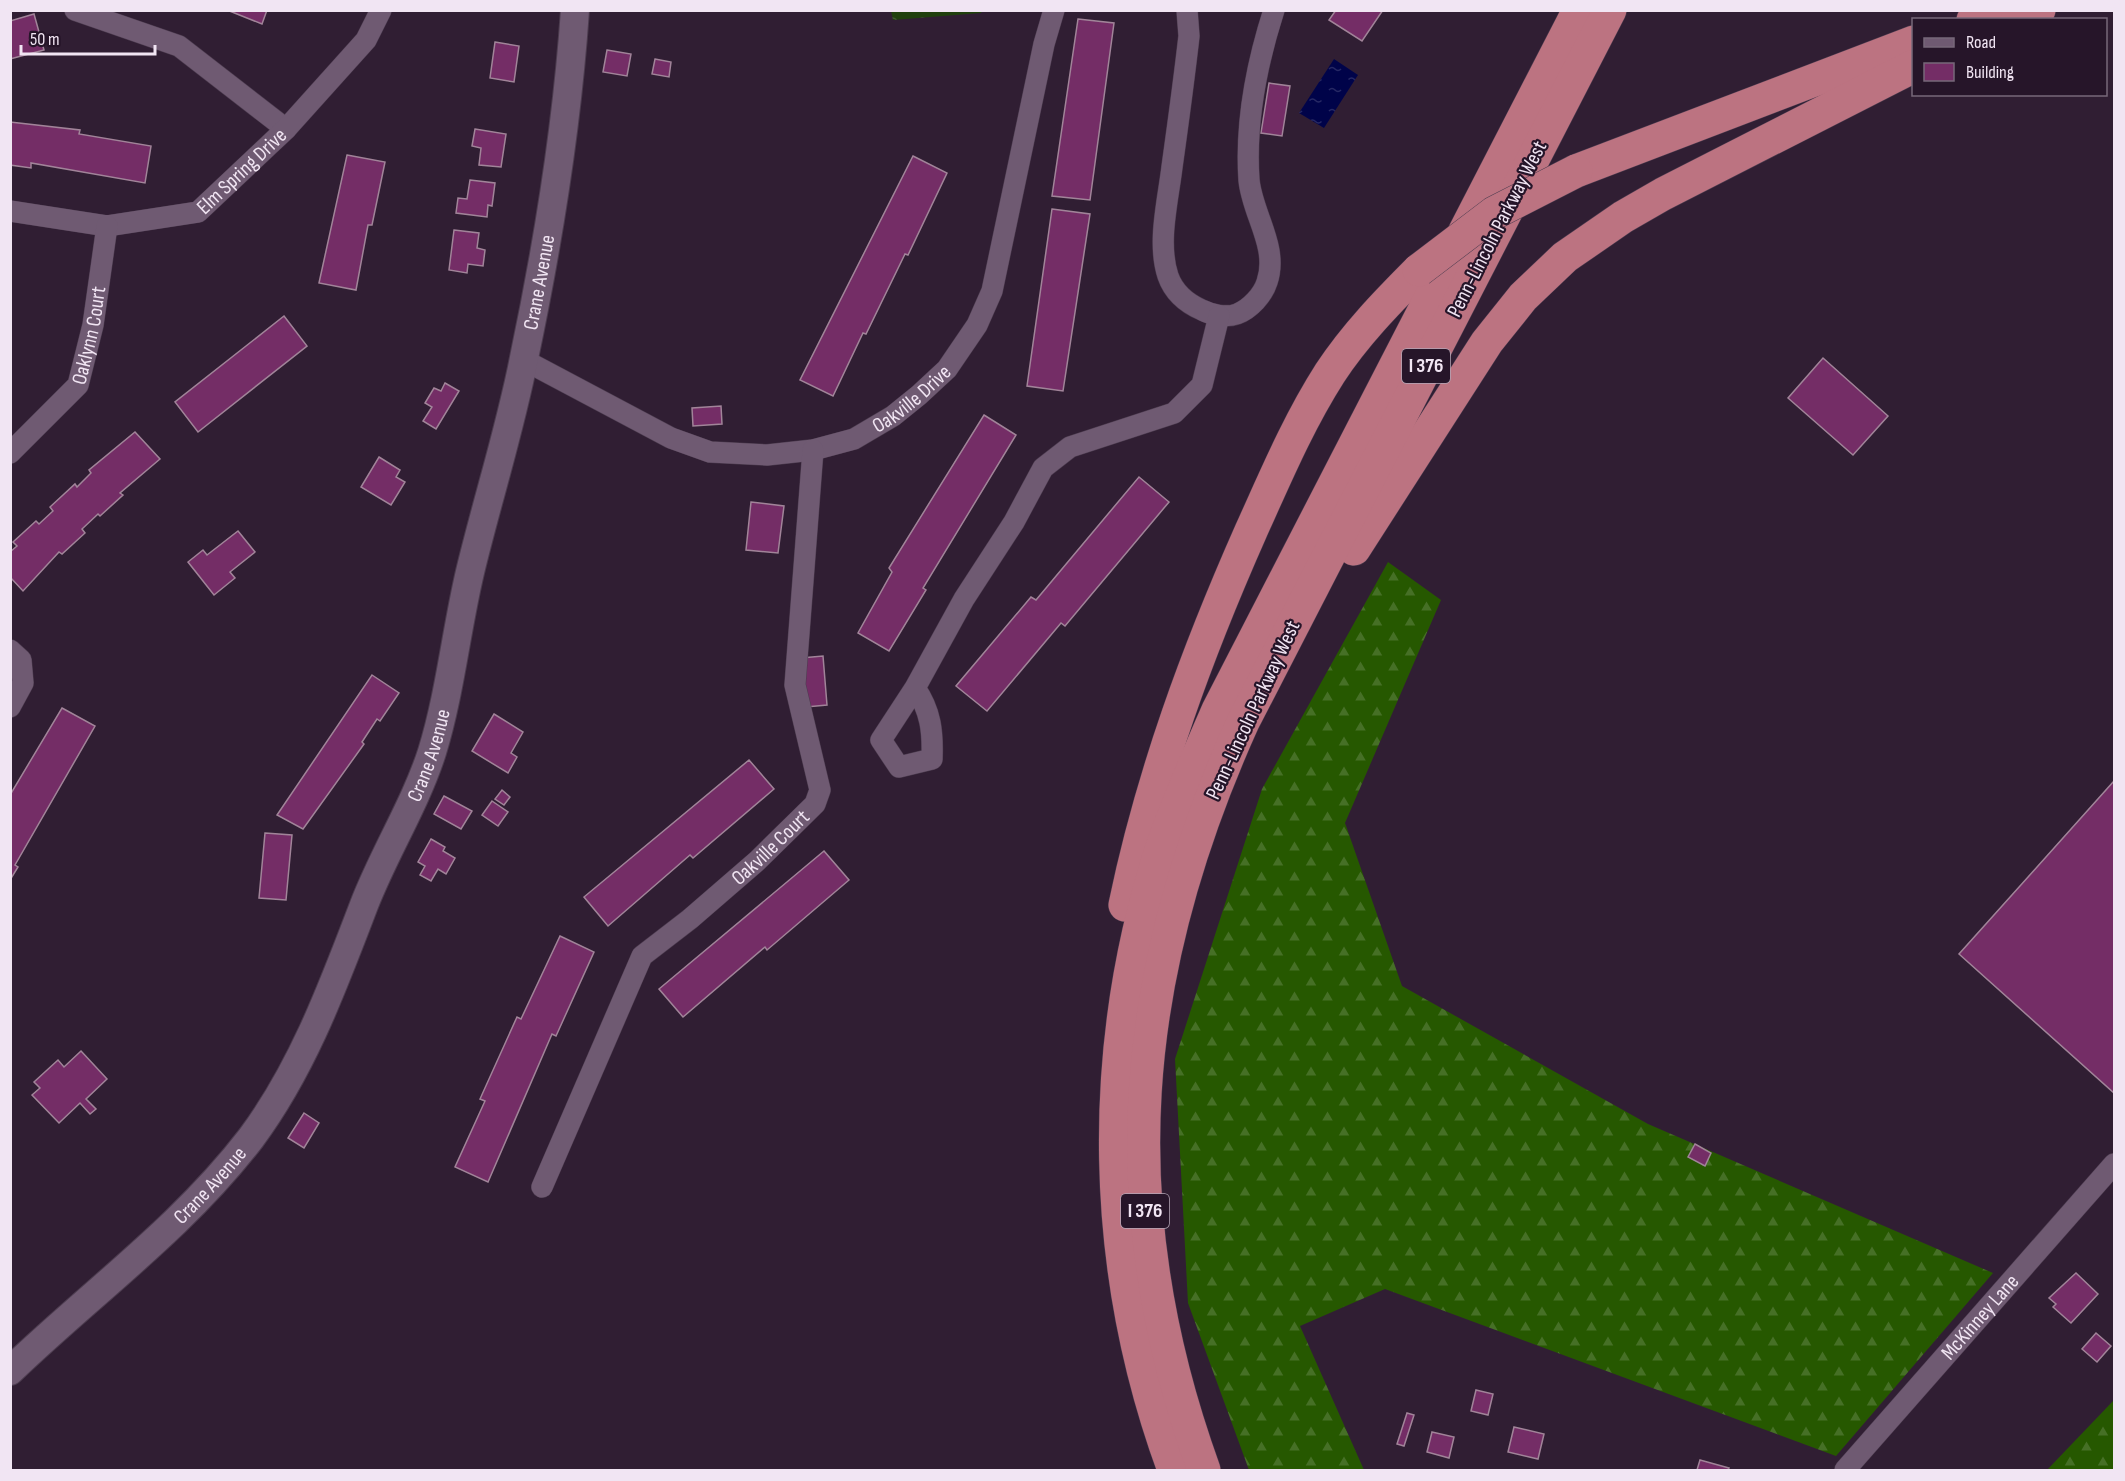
<svg xmlns="http://www.w3.org/2000/svg" width="2125" height="1481" font-family="'Sofia Sans Condensed',sans-serif">
<style>
.forest{fill:url(#forest-firs)}
.park{fill:url(#park-crowns)}
.water{fill:url(#water-ripples)}
.building{fill:#742d66;stroke:#a18499;stroke-width:1.5}
.lines{fill:none;stroke-linecap:round;stroke-linejoin:round}
.street-casing{stroke:#4c3c4f;stroke-width:22}
.secondary-casing{stroke:#4c3c4f;stroke-width:30}
.highway-casing{stroke:#4c3c4f;stroke-width:34}
.street{stroke:#6f5a72;stroke-width:21}
.secondary{stroke:#6f5a72;stroke-width:28}
.highway{stroke:#bc7381;stroke-width:33}
.highway-bridge-casing{stroke:#4c3c4f;stroke-width:34;stroke-linecap:butt}
.highway-bridge{stroke:#bc7381;stroke-width:33}
.labels{text-anchor:middle;dominant-baseline:central;stroke-width:4.5;stroke-linejoin:round;paint-order:stroke}
.shield{fill:#261529;stroke:#b4a7b6;stroke-width:1.5}
.shield-label{font-size:20px;font-weight:bold;fill:#f1e5f3}
.street-label{font-size:21px;fill:#f1e5f3;stroke:#261529}
</style>
<defs>
<pattern id="forest-firs" width="22" height="20" patternUnits="userSpaceOnUse" patternTransform="scale(1.5)"><rect width="22" height="20" fill="#265800"/><path d="M5 1l3.5 6h-7zM16 11l3.5 6h-7z" fill="#467026"/></pattern>
<pattern id="park-crowns" width="20" height="18" patternUnits="userSpaceOnUse" patternTransform="scale(1.5)"><rect width="20" height="18" fill="#20400d"/><path d="M2 6a3 3 0 1 1 6 0M12 15a3 3 0 1 1 6 0" fill="none" stroke="#415b31"/></pattern>
<pattern id="water-ripples" width="26" height="14" patternUnits="userSpaceOnUse" patternTransform="scale(1.5)"><rect width="26" height="14" fill="#000349"/><path d="M2 4q2-2 4 0t4 0M15 11q2-2 4 0t4 0" fill="none" stroke="#262864"/></pattern>
</defs>
<rect width="100%" height="100%" fill="#301e33"/>
<g class="forest">
<path d="M 1388,562 L 1441,600 L 1345,823 L 1402,986 L 1648,1124 L 1993,1273 L 1836,1456 L 1385,1289 L 1300,1326 L 1364,1470 L 1249,1470 L 1188,1303 L 1175,1059 L 1262,789 Z"/>
<path d="M 2114,1400 L 2114,1470 L 2047,1470 Z"/>
</g>
<path class="park" d="M 891,11 L 891,10 L 982,11 L 981,13 L 893,20 Z"/>
<path class="water" d="M 1334,59 L 1358,75 L 1324,128 L 1299,113 Z"/>
<g class="building">
<path d="M 227,10 L 267,10 L 262,24 Z"/>
<path d="M 1336,10 L 1383,10 L 1362,41 L 1329,20 Z"/>
<path d="M 34,14 L 44,50 L 10,59 L 10,21 Z"/>
<path d="M 1078,19 L 1114,23 L 1090,200 L 1052,196 Z"/>
<path d="M 495,42 L 519,46 L 514,82 L 490,78 Z"/>
<path d="M 607,50 L 631,54 L 627,76 L 603,72 Z"/>
<path d="M 655,59 L 671,62 L 669,77 L 652,74 Z"/>
<path d="M 1269,83 L 1290,86 L 1282,136 L 1261,133 Z"/>
<path d="M 10,122 L 80,130 L 79,134 L 151,146 L 145,183 L 31,163 L 31,168 L 10,165 Z"/>
<path d="M 475,129 L 506,134 L 501,167 L 479,165 L 481,148 L 472,146 Z"/>
<path d="M 347,155 L 385,162 L 372,225 L 368,225 L 356,290 L 319,283 Z"/>
<path d="M 913,156 L 947,173 L 908,255 L 905,254 L 866,334 L 863,333 L 833,396 L 800,380 Z"/>
<path d="M 470,180 L 495,183 L 492,206 L 488,205 L 487,217 L 456,213 L 458,198 L 467,199 Z"/>
<path d="M 1052,209 L 1090,214 L 1063,391 L 1027,386 Z"/>
<path d="M 454,230 L 479,233 L 477,248 L 485,250 L 483,266 L 468,264 L 467,273 L 449,270 Z"/>
<path d="M 284,316 L 307,346 L 198,432 L 175,402 Z"/>
<path d="M 1823,358 L 1888,416 L 1853,455 L 1788,398 Z"/>
<path d="M 445,383 L 459,391 L 436,429 L 423,421 L 432,407 L 425,403 L 434,388 L 441,391 Z"/>
<path d="M 721,406 L 722,424 L 693,426 L 692,408 Z"/>
<path d="M 984,415 L 1016,435 L 923,588 L 926,590 L 889,651 L 858,633 L 892,572 L 889,568 Z"/>
<path d="M 135,432 L 160,459 L 120,493 L 123,495 L 100,516 L 98,514 L 82,529 L 85,533 L 62,554 L 59,552 L 23,591 L 10,577 L 10,552 L 17,546 L 13,542 L 36,521 L 39,524 L 53,511 L 50,507 L 75,484 L 77,487 L 91,473 L 89,470 Z"/>
<path d="M 379,457 L 400,470 L 396,477 L 405,482 L 391,505 L 361,487 Z"/>
<path d="M 1139,477 L 1169,502 L 1065,626 L 1061,623 L 987,711 L 956,686 L 1031,597 L 1036,600 Z"/>
<path d="M 751,502 L 784,506 L 778,553 L 746,550 Z"/>
<path d="M 238,531 L 255,552 L 230,572 L 235,578 L 214,595 L 188,562 L 203,550 L 207,555 Z"/>
<path d="M 823,656 L 827,705 L 806,707 L 801,658 Z"/>
<path d="M 372,675 L 399,693 L 380,721 L 377,719 L 362,742 L 364,744 L 303,829 L 277,815 Z"/>
<path d="M 62,708 L 95,726 L 15,865 L 18,867 L 10,880 L 10,795 Z"/>
<path d="M 494,714 L 523,732 L 511,753 L 517,757 L 508,773 L 472,751 Z"/>
<path d="M 749,760 L 774,789 L 693,858 L 690,855 L 608,926 L 584,897 Z"/>
<path d="M 2114,781 L 2114,1093 L 1959,954 Z"/>
<path d="M 502,790 L 510,797 L 504,805 L 495,799 Z"/>
<path d="M 444,796 L 472,811 L 461,829 L 434,814 Z"/>
<path d="M 492,801 L 508,812 L 498,826 L 482,815 Z"/>
<path d="M 265,833 L 292,835 L 286,900 L 259,898 Z"/>
<path d="M 431,839 L 445,847 L 443,851 L 455,858 L 446,874 L 438,869 L 431,881 L 420,875 L 425,866 L 418,862 Z"/>
<path d="M 824,851 L 849,880 L 767,950 L 765,947 L 683,1017 L 659,989 Z"/>
<path d="M 560,936 L 594,952 L 556,1036 L 552,1034 L 488,1182 L 455,1167 L 485,1101 L 480,1099 L 517,1017 L 521,1019 Z"/>
<path d="M 81,1051 L 107,1079 L 86,1099 L 96,1109 L 90,1114 L 80,1103 L 59,1123 L 32,1095 L 40,1088 L 34,1082 L 58,1060 L 64,1067 Z"/>
<path d="M 304,1113 L 319,1123 L 304,1148 L 288,1138 Z"/>
<path d="M 1695,1144 L 1711,1153 L 1705,1166 L 1688,1157 Z"/>
<path d="M 2076,1273 L 2098,1294 L 2071,1323 L 2053,1307 L 2056,1304 L 2049,1298 Z"/>
<path d="M 2096,1333 L 2111,1346 L 2097,1362 L 2082,1349 Z"/>
<path d="M 1476,1390 L 1493,1394 L 1488,1415 L 1471,1411 Z"/>
<path d="M 1407,1413 L 1414,1415 L 1404,1446 L 1397,1444 Z"/>
<path d="M 1514,1427 L 1544,1434 L 1538,1459 L 1508,1452 Z"/>
<path d="M 1432,1432 L 1454,1437 L 1449,1458 L 1427,1452 Z"/>
<path d="M 1700,1460 L 1729,1468 L 1728,1470 L 1697,1470 Z"/>
</g>
<g class="lines">
<g class="street-casing">
<g id="street">
<path d="M 75,10 L 179,46 L 286,129"/>
<path d="M 1187,10 L 1189,36 C 1184,80 1178,124 1172,167 C 1168,201 1157,243 1168,276 C 1174,293 1186,303 1202,310 C 1212,315 1226,318 1237,314 C 1250,309 1263,295 1267,282 C 1279,247 1252,214 1249,180 C 1245,122 1256,66 1274,10"/>
<path id="s1" d="M 10,211 L 107,226 L 198,212 L 286,129 L 366,40 L 381,10"/>
<path id="s2" d="M 524,360 L 671,438 L 710,452 L 767,455 L 813,450 L 854,439 L 893,416 L 919,395 L 947,369 L 977,325 L 992,291 L 1044,44 L 1054,10"/>
<path id="s3" d="M 10,453 L 78,385 L 93,325 L 107,226"/>
<path d="M 10,650 L 21,660 L 23,683 L 10,707"/>
<path d="M 915,688 C 931,711 933,732 932,759 L 899,767 L 881,740 L 915,688 L 964,599 L 1014,522 L 1043,468 L 1070,447 L 1174,413 L 1202,385 L 1219,316"/>
<path id="s4" d="M 542,1187 L 642,956 L 690,919 L 757,861 L 815,804 L 820,790 L 795,685 L 813,450"/>
<path id="s5" d="M 1845,1470 L 2114,1164"/>
</g>
</g>
<g class="secondary-casing">
<g id="secondary">
<path id="s6" d="M 10,1371 C 91,1293 182,1228 251,1138 C 303,1068 333,986 364,905 C 384,853 415,805 432,752 C 450,694 456,631 470,572 C 487,501 510,430 524,358 C 548,244 567,127 575,10"/>
</g>
</g>
<g class="highway-casing">
<g id="highway">
<path d="M 1973,20 L 1996,10"/>
<path d="M 2017,20 L 2039,10"/>
<path d="M 1576,171 L 1914,42"/>
<path d="M 1354,549 L 1487,342 L 1523,297 L 1565,257 L 1623,217 L 1663,194 L 1914,66"/>
<path d="M 1125,905 C 1152,775 1197,653 1251,531 C 1275,478 1298,423 1330,373 C 1355,335 1387,302 1419,270"/>
<path d="M 1174,1470 C 1100,1269 1096,1049 1163,844 C 1179,799 1199,754 1218,710 L 1579,10"/>
<path d="M 1204,1470 C 1109,1208 1129,974 1243,722 L 1610,10"/>
</g>
</g>
<use href="#street" class="street"/>
<use href="#secondary" class="secondary"/>
<use href="#highway" class="highway"/>
<g class="highway-bridge-casing">
<path id="highway-bridge" d="M 1419,270 L 1494,213 L 1576,171"/>
</g>
<use href="#highway-bridge" class="highway-bridge"/>
</g>
<g class="labels">
<g class="shield">
<rect x="1402" y="349" width="48" height="34" rx="4.5"/>
<rect x="1121" y="1194" width="48" height="34" rx="4.5"/>
</g>
<g class="shield-label">
<text x="1426" y="366">I 376</text>
<text x="1145" y="1211">I 376</text>
</g>
<g class="street-label">
<text stroke="none"><textPath href="#s1" startOffset="250">Elm Spring Drive</textPath></text>
<text transform="translate(1497 229) rotate(-63)">Penn-Lincoln Parkway West</text>
<text stroke="none"><textPath href="#s6" startOffset="1245">Crane Avenue</textPath></text>
<text stroke="none"><textPath href="#s3" startOffset="147">Oaklynn Court</textPath></text>
<text stroke="none"><textPath href="#s2" startOffset="424">Oakville Drive</textPath></text>
<text transform="translate(1253 710) rotate(-65)">Penn-Lincoln Parkway West</text>
<text stroke="none"><textPath href="#s6" startOffset="759">Crane Avenue</textPath></text>
<text stroke="none"><textPath href="#s4" startOffset="420">Oakville Court</textPath></text>
<text stroke="none"><textPath href="#s6" startOffset="273">Crane Avenue</textPath></text>
<text stroke="none"><textPath href="#s5" startOffset="204">McKinney Lane</textPath></text>
</g>
</g>
<rect width="2125" height="1481" fill="none" stroke="#f1e5f3" stroke-width="24"/>
<rect x="1912" y="18" width="195" height="78" fill="#261529" stroke="#77687a" stroke-width="1.5"/>
<rect x="1924" y="38" width="30" height="9" fill="#6f5a72" stroke="#77687a" stroke-width="1.5"/>
<text x="1966" y="48" font-size="18" fill="#f1e5f3">Road</text>
<rect x="1924" y="63" width="30" height="18" fill="#742d66" stroke="#77687a" stroke-width="1.5"/>
<text x="1966" y="78" font-size="18" fill="#f1e5f3">Building</text>
<path d="M21 45v9h134v-9" fill="none" stroke="#f1e5f3" stroke-width="3"/>
<text x="30" y="45" font-size="18" fill="#f1e5f3" stroke="#261529" stroke-width="4.5" paint-order="stroke">50 m</text>
</svg>
